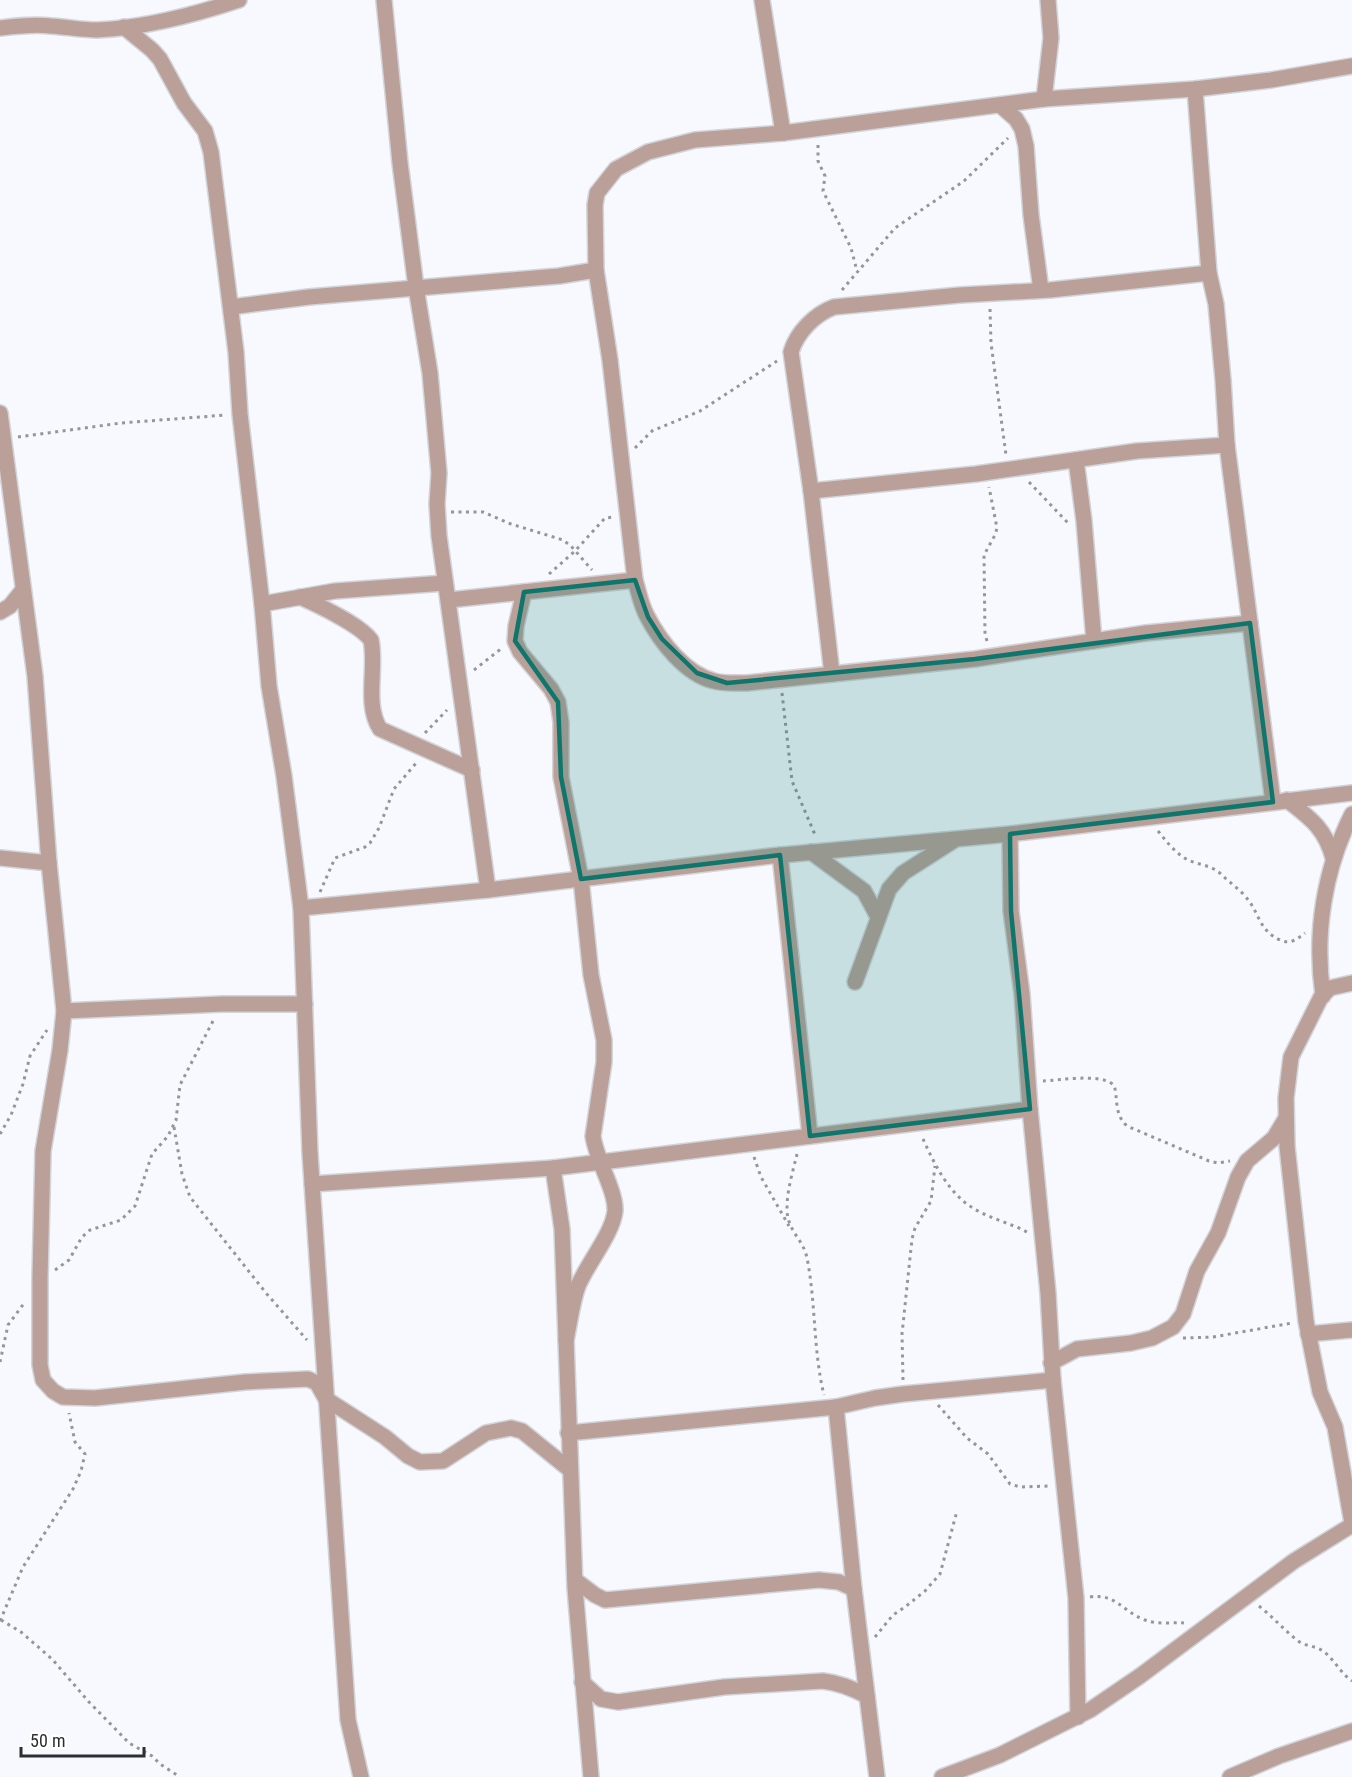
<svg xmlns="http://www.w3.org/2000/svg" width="1352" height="1777" font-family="'Roboto Condensed',sans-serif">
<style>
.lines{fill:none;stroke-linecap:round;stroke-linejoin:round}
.minor-casing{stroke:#d3d4d9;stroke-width:18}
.path{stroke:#95969a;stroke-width:3;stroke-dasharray:3 4.5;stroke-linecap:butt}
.minor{stroke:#baa098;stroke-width:15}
.marked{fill:#0f766e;fill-opacity:0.2;stroke:#0f766e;stroke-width:4.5;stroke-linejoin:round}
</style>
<rect width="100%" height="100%" fill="#f7f9fe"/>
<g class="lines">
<g class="minor-casing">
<g id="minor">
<path d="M 384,0 L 400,163 L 416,287 L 430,373 L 439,473 L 437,504 L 439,536 L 488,890"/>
<path d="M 762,0 L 783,133"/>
<path d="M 124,27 L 152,50 L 160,59 L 184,103 L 205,131 L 211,152 L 236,352 L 240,414 L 262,604 L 269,686 L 284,776 L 301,908 L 310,1153 L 348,1720 L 361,1777"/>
<path d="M 0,28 C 17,26 34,24 51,26 C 67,27 82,30 97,30 C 144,28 194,15 239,0"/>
<path d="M 1195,89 L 1209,273 L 1216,304 L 1223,380 L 1227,445 L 1273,802"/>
<path d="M 1044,99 L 1051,38 L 1048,0"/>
<path d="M 1000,105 L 1016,119 L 1022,129 L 1026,146 L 1031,215 L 1041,290"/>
<path d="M 231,307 L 309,297 L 559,276 L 596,270"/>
<path d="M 0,413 L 35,676 L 49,863 L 64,1011 L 60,1050 L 43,1151 L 40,1278 L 40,1365 L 43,1380 L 53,1391 L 63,1397 L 95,1398 L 245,1382 L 308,1379 L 317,1383 L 326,1399 L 385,1437 L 408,1456 L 420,1462 L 443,1461 L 486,1433 L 511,1428 L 522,1431 L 569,1469"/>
<path d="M 1076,460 L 1084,521 L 1094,641"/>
<path d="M 811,491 L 976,474 L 1137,451 L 1227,445"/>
<path d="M 524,592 L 516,626 L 515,641 L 520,652 L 551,689 L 558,702 L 561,722 L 561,777 L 581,879 L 591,975 L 604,1040 L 604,1062 L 593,1136 C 596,1160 616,1190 615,1211 C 613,1233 587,1264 578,1286 C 572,1302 570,1322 566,1340"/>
<path d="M 300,597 C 318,605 360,625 371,640 C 377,668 364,704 380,729 L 472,770"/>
<path d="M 449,600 L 635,580"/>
<path d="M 262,604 L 335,591 L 445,583"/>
<path d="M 0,612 L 10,606 L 22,591"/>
<path d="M 1250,623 L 1146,633 L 975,659 L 747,683 C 736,683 724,684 714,681 C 685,674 660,641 647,616 C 641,605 639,593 635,580 L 610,360 L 596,270 L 595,205 L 597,193 L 616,169 L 648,152 L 695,140 L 783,133 L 1044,99 L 1195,89 L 1271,80 L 1352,66"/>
<path d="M 832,674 L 811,491 L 791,352 C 797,332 815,314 834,307 L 960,295 L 1050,290 L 1209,273"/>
<path d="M 1287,800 C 1310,818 1325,828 1333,858"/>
<path d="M 1010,834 L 1011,911 L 1022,994 L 1030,1109 L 1048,1293 L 1053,1380 L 1076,1598 L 1078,1717"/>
<path d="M 811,852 L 864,891 L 878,917"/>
<path d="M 780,855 L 810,1136"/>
<path d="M 0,858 L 49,863"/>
<path d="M 301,908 L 488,890 L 771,856 L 1010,834 L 1352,793"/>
<path d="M 855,982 L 889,889 L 903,873 L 953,841"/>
<path d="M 1352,983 L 1330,988 L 1321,997 L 1291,1057 L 1286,1098 L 1287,1146 L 1306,1321 L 1320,1392 L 1335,1427 L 1352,1523"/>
<path d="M 1323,996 C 1314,934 1324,870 1352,814"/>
<path d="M 64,1011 L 222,1004 L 305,1004"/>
<path d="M 553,1168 L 562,1229 L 575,1588 L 591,1777"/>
<path d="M 312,1184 L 553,1168 L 1030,1109"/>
<path d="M 1308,1334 L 1352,1330"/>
<path d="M 1051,1363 L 1077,1349 L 1131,1343 L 1152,1338 L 1173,1327 L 1183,1314 L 1197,1271 L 1218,1233 L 1238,1177 L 1247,1161 L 1274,1138 L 1286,1118"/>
<path d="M 836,1407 L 854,1589 L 877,1777"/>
<path d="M 568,1433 L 836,1407 L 875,1398 L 903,1394 L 1053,1380"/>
<path d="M 575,1580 L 595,1595 L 605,1600 L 819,1580 L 839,1582 L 854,1589"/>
<path d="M 582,1682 L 601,1699 L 618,1702 L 724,1687 L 823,1681 C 840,1683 852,1688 867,1696"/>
<path d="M 942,1777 L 1000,1755 L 1090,1710 L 1140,1676 L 1294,1561 L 1352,1525"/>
<path d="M 1230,1777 L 1279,1756 L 1352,1731"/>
</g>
</g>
<g class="path">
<path d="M 818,145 L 818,161 L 825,176 L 823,191 L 851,248 L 857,271"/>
<path d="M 842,290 L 895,228 L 964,181 L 1008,138"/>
<path d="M 990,309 L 991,343 L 1006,455"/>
<path d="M 18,437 L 121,423 L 226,415"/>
<path d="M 635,448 L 652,431 L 700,411 L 777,361"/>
<path d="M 1029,482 L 1068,523"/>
<path d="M 451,512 L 483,512 L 511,524 L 563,540 L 571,546 L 592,570"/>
<path d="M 549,574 L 575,551 L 605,518 L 614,517"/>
<path d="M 987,641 L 985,634 L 984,555 L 995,535 L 997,528 L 989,487"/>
<path d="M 474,670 L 502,648"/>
<path d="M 782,693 L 792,781 L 816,837"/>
<path d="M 425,733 L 447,710"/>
<path d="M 1158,831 C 1167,842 1175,853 1188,860 C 1199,865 1212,865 1222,875 C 1230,883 1242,891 1249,901 C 1260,916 1260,931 1280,940 C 1290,945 1297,939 1305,933"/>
<path d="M 320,892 L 335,858 L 365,847 L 370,843 L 379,828 L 394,789 L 417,762"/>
<path d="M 1043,1081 C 1060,1080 1097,1074 1111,1083 C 1116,1086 1115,1091 1116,1096 C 1117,1108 1118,1118 1127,1126 L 1209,1161 L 1218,1163 L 1230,1161"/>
<path d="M 174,1127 L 182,1174 L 190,1197 L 266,1293 L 307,1340"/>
<path d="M 0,1134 L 11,1115 L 23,1084 L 30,1056 L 47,1030"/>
<path d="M 923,1139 C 934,1163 946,1188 967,1204 C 984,1217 1008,1222 1027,1232"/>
<path d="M 797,1154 C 793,1171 787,1190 787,1208 C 787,1232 803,1238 807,1258 C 816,1303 813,1350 824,1395"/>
<path d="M 754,1157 L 761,1177 L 789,1226"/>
<path d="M 55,1270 L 69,1260 L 82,1237 L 90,1230 L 121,1220 L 135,1206 L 152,1154 L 168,1136 L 176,1120 L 180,1085 L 214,1019"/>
<path d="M 1183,1338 L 1213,1337 L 1292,1323"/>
<path d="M 0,1362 L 8,1325 L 25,1302"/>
<path d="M 903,1380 L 902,1334 L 912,1239 L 915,1228 L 931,1201 L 935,1166"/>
<path d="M 938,1405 L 967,1438 L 988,1454 L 1010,1484 L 1020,1487 L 1051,1486"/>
<path d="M 1090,1597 C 1116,1593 1123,1612 1145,1620 C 1157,1625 1172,1622 1184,1623"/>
<path d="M 1259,1606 C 1273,1617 1284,1630 1298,1641 C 1305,1646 1316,1646 1323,1651 C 1335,1660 1341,1674 1352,1681"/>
<path d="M 1,1620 L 21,1632 L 52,1659 L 89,1702 L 129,1743 L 152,1756 L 160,1764 L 180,1777"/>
<path d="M 0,1621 L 23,1567 L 73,1489 L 81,1471 L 85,1454 L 75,1442 L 69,1413"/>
<path d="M 875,1637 L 893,1615 L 905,1607 L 925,1591 L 940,1574 L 957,1511"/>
</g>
<use href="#minor" class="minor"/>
</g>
<path class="marked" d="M 635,580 L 648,617 L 662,639 L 697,673 L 727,683 L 975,659 L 1250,623 L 1273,802 L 1010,834 L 1011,911 L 1030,1109 L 810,1136 L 780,855 L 581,879 L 561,777 L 558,702 L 515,641 L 524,592 Z"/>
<path d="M21 1747v9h123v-9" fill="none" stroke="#2e2e31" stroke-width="3"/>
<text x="30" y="1747" font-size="18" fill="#2e2e31" stroke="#ffffff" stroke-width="4.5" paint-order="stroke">50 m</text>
</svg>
